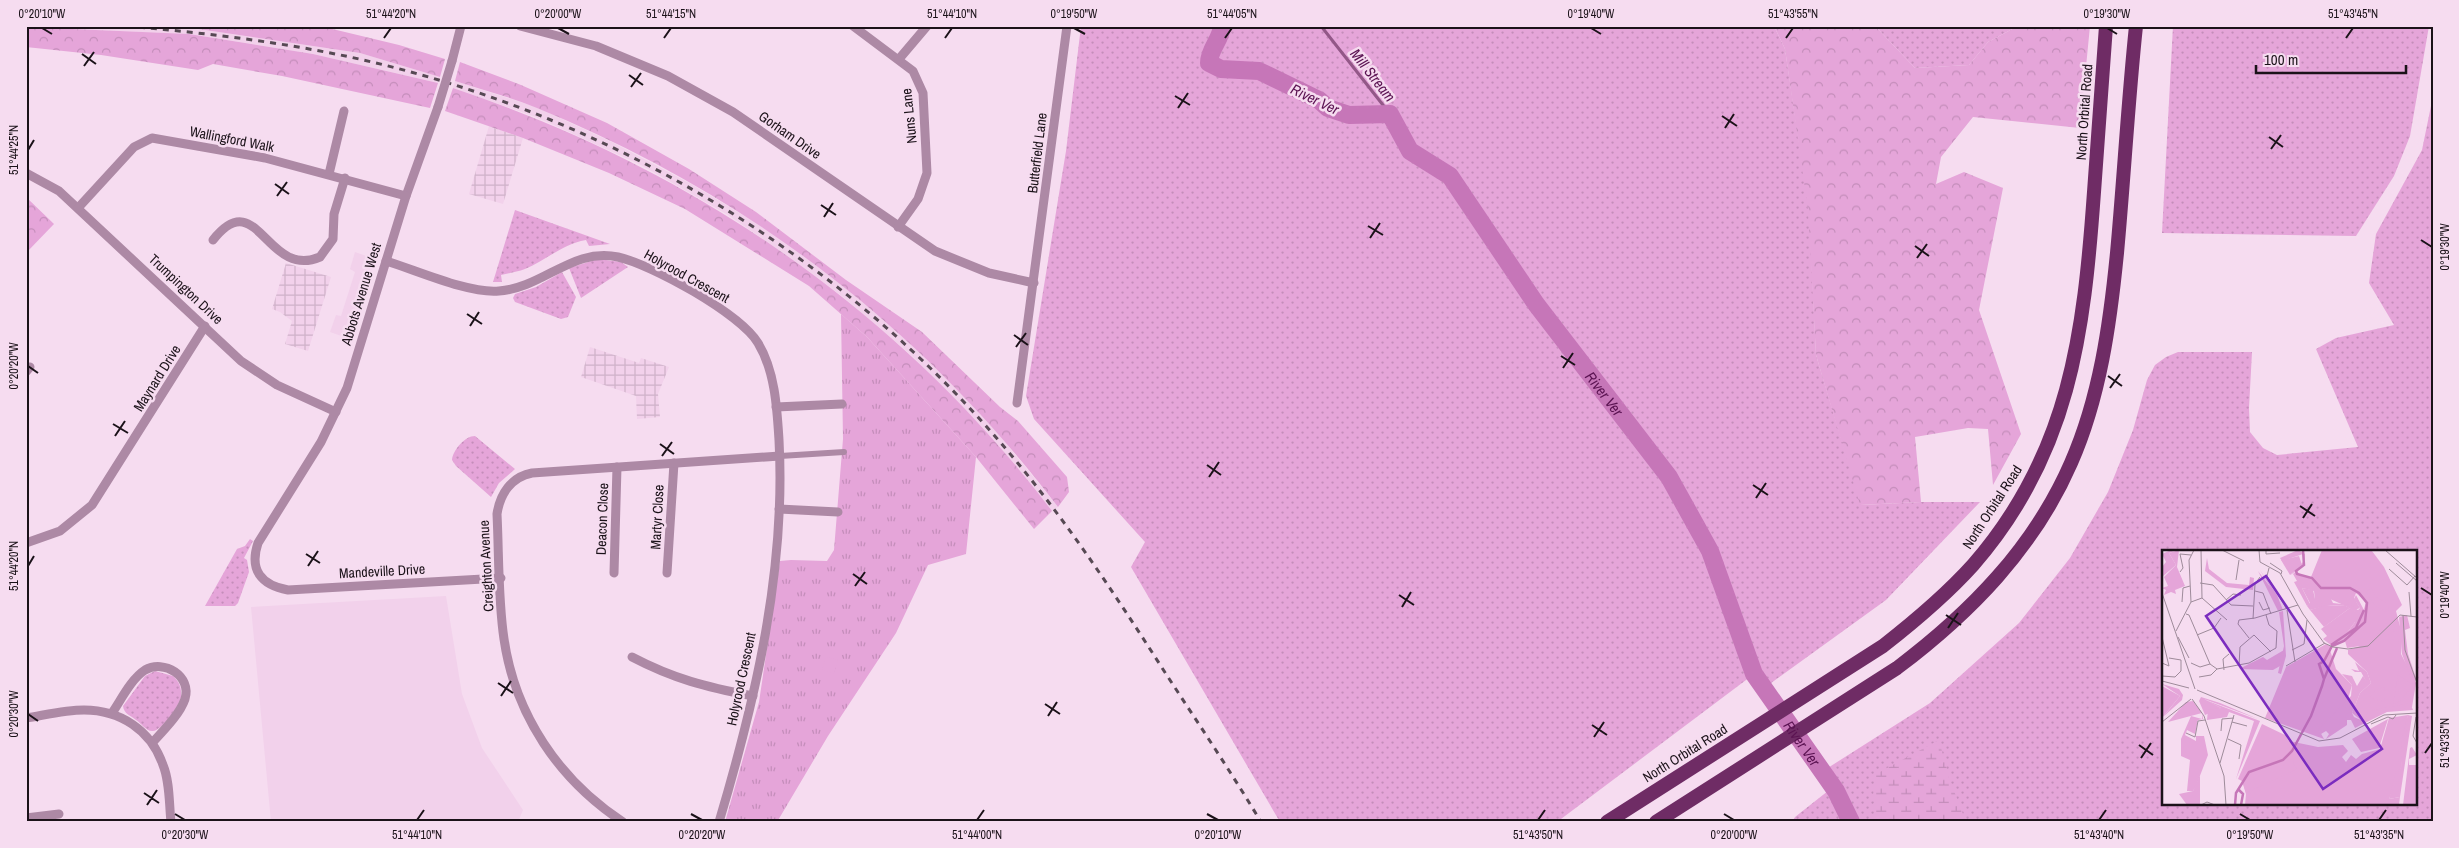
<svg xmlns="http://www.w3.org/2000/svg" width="2459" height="848" font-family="'Archivo Narrow',sans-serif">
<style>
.built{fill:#f2d1eb}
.industrial{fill:url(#industrial-grid)}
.grass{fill:url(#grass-dots);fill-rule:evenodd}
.forest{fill:url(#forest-crowns)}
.wetland{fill:url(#wetland-marsh)}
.park{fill:url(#park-tufts)}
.pitch{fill:#e5a5d9}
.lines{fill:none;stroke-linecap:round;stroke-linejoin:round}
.stream{stroke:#935888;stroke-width:3}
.river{stroke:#c676b8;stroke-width:18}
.pedestrian{stroke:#ad89a5;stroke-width:6}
.minor{stroke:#ad89a5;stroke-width:9}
.trunk{stroke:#6f2c65;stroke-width:14}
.rail{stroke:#574954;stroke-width:3;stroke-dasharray:6 6;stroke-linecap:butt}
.minor-bridge{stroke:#ad89a5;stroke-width:9}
.ticks{fill:none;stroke:#1b1219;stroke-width:2}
.labels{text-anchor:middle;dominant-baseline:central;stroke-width:5;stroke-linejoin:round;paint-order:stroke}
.street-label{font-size:14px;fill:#1b1219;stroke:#f6dcf0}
.water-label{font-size:15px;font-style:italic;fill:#5b1352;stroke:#f6dcf0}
.inset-river{fill:none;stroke:#c676b8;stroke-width:2.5}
.inset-road{fill:none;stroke:#9e8b9a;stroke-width:1}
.view{fill:#7b2cbf;fill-opacity:0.15;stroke:#7b2cbf;stroke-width:2.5}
.inset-edge{fill:none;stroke:#1b1219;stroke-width:2.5}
.neatline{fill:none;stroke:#1b1219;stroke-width:2}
.ticks-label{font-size:12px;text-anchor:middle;fill:#1b1219}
</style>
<defs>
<pattern id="industrial-grid" width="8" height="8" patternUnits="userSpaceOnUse" patternTransform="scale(1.25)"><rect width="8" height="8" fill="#f2d1eb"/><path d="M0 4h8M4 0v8" fill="none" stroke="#cfb2c9"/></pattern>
<pattern id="grass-dots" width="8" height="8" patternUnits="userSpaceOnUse" patternTransform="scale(1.25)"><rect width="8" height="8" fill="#e5a5d9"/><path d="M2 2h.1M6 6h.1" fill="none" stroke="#c48dba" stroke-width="1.8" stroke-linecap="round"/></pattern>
<pattern id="forest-crowns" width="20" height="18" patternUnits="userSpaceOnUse" patternTransform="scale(1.25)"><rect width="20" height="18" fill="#e5a5d9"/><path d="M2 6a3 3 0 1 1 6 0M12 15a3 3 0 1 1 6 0" fill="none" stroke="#c48dba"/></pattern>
<pattern id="wetland-marsh" width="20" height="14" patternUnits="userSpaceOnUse" patternTransform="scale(1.25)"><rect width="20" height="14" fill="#e5a5d9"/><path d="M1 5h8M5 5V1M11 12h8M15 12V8" fill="none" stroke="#c48dba"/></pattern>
<pattern id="park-tufts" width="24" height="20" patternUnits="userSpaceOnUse" patternTransform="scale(1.25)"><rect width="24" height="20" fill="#e5a5d9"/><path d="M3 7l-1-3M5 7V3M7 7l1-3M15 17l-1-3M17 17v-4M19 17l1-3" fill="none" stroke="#c48dba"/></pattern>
</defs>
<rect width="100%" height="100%" fill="#f6dcf0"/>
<g class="built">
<path d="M 178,26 L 360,53 L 440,77 L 438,83 L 313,54 L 189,34 L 26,27 Z"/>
<path d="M 455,81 L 536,107 L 612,142 L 693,185 L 771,232 L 837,281 L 900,333 L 981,413 L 1058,507 L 1052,511 L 985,432 L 911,355 L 843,297 L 792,259 L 728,215 L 641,165 L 536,117 L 453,88 Z"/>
<path d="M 355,252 L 375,259 L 350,339 L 330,332 L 336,315 L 341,316 L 355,272 L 350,269 Z"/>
<path d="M 446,596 L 462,694 L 482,748 L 523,810 L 518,822 L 271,822 L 251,607 Z"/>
</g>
<g class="industrial">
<path d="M 489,126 L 523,138 L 503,204 L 469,194 Z"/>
<path d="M 286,263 L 331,277 L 308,351 L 285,344 L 292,321 L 280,312 L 272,309 Z"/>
<path d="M 590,347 L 639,363 L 641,358 L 669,367 L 658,394 L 660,417 L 637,419 L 636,396 L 581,377 Z"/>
</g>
<g class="grass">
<path d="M 1081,26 L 1774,26 L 1785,49 L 1809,210 L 1816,355 L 1861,505 L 1921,502 L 1980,502 L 1886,600 L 1767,686 L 1754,674 L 1557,822 L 1280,822 L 1131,567 L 1145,542 L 1034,419 L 1026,396 L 1066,151 Z"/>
<path d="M 1875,26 L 2018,26 L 1988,42 L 1969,65 L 1915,68 Z"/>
<path d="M 2173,26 L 2429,26 L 2410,136 L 2394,176 L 2356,236 L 2162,233 Z"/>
<path d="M 2433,96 L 2433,822 L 1792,822 L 1795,817 L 1833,787 L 1823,771 L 1930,703 L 2019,623 L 2070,558 L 2108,492 L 2133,430 L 2147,380 L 2155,365 L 2166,357 L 2178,352 L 2252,352 L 2249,408 L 2250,432 L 2263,448 L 2277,455 L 2358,447 L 2316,349 L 2336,338 L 2394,325 L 2369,283 L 2376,234 L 2422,150 ZM 2163,552 L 2415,552 L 2415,804 L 2163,804 Z"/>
<path d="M 515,210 L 610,244 L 589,246 L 586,240 C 563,244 546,260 525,269 C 517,272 509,273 501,275 L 502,282 L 493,282 Z"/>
<path d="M 598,259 L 621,262 L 628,267 L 581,298 L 569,268 Z"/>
<path d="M 562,272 L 576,297 L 568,317 L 561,319 L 515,302 L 513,298 L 515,294 L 536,287 Z"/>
<path d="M 475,436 L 515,469 L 499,483 L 491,497 L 456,466 L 452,460 C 453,450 465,436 475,436 Z"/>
<path d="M 250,539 L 253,541 L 244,558 L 247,560 L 249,572 L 238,603 L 235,606 L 205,606 L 237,549 L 245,546 Z"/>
<path d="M 155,671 L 173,676 C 179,681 182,688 181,697 C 180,705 160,733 152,731 C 146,731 141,723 136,720 C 130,715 124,714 123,706 L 145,676 Z"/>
</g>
<g class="forest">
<path d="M 178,26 L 320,26 L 399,45 L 445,59 L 440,77 L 360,53 Z"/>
<path d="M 1774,26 L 1875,26 L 1915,68 L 1969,65 L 1988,42 L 2018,26 L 2090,26 L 2080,128 L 1973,117 L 1941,157 L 1936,184 L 1964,172 L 2003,188 L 1979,310 L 2021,434 L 1993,485 L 1988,429 L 1968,428 L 1915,437 L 1921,502 L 1860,505 L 1816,355 L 1808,210 L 1785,49 Z"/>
<path d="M 26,27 L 189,34 L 313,54 L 438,83 L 430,108 L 282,76 L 213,64 L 198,70 L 101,55 L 26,47 Z"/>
<path d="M 460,62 L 521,85 L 607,123 L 689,169 L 756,212 L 846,280 L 922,332 L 1000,407 L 1018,421 L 1067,477 L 1069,492 L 1058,507 C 921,327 747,194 537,108 C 511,97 482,90 455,81 Z"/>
<path d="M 453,88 C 692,168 899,310 1052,511 L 1034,529 L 976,457 L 867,337 L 809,286 L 685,209 L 609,173 L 523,138 L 445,111 Z"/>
<path d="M 26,197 L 54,224 L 26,253 Z"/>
</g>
<path class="wetland" d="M 1939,740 L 1949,778 L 1966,822 L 1875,822 L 1873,796 L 1876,774 Z"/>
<path class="park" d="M 841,314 L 867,337 L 976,457 L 966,554 L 928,565 L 896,633 L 828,736 L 777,822 L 725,822 L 759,702 L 780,561 L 791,560 L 827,561 L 834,550 L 843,439 Z"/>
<path class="pitch" d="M 826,657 L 838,660 L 834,674 L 822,670 Z"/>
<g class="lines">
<path class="stream" d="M 1321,26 L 1390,114"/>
<path class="river" id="s1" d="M 1222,26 C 1221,40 1209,49 1209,63 L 1221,69 L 1259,71 L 1319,100 L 1328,108 L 1349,115 L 1390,114 L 1410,151 L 1450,176 L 1536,304 L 1669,477 L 1710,551 L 1754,674 L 1836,791 L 1851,822"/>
<path class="pedestrian" d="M 780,456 L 844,452"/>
<g class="minor">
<path d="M 520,26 L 596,46 L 668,76 L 733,112 L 935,251 L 989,273 L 1034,283"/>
<path d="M 853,26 L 913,71 L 923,93 L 927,173 L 918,199 L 898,227"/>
<path d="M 899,59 L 927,26"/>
<path d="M 452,61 L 461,26"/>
<path d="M 438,107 L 406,196 L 347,388 L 321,442 L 258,543 C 249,570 261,585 288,590 L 501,578"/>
<path d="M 26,173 L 59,191 L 241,361 L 277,385 L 336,412"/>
<path d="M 329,174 L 344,111"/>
<path d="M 78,208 L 134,147 L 152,138 L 265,158 L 406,196"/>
<path d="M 213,240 C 258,183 266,280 320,257 L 333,239 L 334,214 L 345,178"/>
<path d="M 386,261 C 416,270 469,294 499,291 C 543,288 573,247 618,257 C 651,264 741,314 758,343 C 775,371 777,408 779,440 C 786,569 756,698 719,822"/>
<path d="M 26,372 L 30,367"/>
<path d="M 1017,403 L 1067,26"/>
<path d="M 776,407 L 842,404"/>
<path d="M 779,509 L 838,512"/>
<path d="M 26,543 L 60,531 L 92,505 L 205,326"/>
<path d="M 614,573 L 617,467"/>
<path d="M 667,573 L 674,463"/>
<path d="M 632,657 C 674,679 706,687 753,696"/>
<path d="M 112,713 C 121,700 131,679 145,670 C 164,659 192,676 185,699 C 180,714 164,730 153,742"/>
<path d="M 26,718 C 45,715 65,710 84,710 C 120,710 151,730 163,765 C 170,782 169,804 171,822"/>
<path d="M 26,818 L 59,814"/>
<path d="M 623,822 C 559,780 515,715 504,639 C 498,600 499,554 497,514 C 500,494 511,477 532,473 L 780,456"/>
</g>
<g class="trunk">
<path d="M 1607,822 L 1883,646 C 1915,621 1946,595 1973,565 C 2070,454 2084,333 2094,192 C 2098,137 2102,81 2106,26"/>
<path d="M 1656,822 L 1897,668 C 1970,613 2034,548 2071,463 C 2100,397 2110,324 2117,253 C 2124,177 2128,102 2136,26"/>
</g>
<path class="rail" d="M 127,26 C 205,33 283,42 359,59 C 598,113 823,244 986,426 C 1055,503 1111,588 1166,674 C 1198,723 1231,772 1261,822"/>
<path class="minor-bridge" d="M 438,107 L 452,61"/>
</g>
<path class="ticks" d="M 42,28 L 52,34M 558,28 L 569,34M 1074,28 L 1085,34M 1591,28 L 1601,34M 2107,28 L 2117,34M 384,38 L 391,28M 664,38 L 671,28M 945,38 L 952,28M 1225,38 L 1232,28M 1786,38 L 1793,28M 2346,38 L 2353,28M 82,54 L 96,64M 84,66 L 94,52M 629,75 L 643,85M 631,87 L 641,73M 1175,96 L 1190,105M 1178,108 L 1188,93M 1722,116 L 1737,126M 1725,128 L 1734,114M 2269,137 L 2283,147M 2271,149 L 2281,135M 28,150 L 34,140M 275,184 L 289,194M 277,196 L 287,182M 821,205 L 836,215M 824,217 L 833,203M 1368,226 L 1383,235M 1370,238 L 1380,223M 2421,240 L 2432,247M 1915,246 L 1929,256M 1917,258 L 1927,244M 467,314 L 482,324M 470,326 L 479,312M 1014,335 L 1028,345M 1016,347 L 1026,333M 1561,356 L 1575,365M 28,366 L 38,373M 1563,368 L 1573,353M 2108,376 L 2122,386M 2110,388 L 2120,374M 113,424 L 128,433M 115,436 L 125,421M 660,444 L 674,454M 662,456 L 672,442M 1207,465 L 1221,475M 1209,477 L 1219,462M 1753,485 L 1768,495M 1756,498 L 1766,483M 2300,506 L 2315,516M 2303,518 L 2312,504M 306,554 L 320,563M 28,566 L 34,556M 308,566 L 318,551M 853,574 L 867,584M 855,586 L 865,572M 2421,588 L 2432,595M 1399,595 L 1414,605M 1402,607 L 1411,592M 1946,615 L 1961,625M 1948,628 L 1958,613M 498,683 L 513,693M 501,696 L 511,681M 1045,704 L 1060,714M 28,714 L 38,721M 1048,716 L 1057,702M 1592,725 L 1607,735M 1594,737 L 1604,722M 2139,745 L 2153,755M 2425,753 L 2432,743M 2141,758 L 2151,743M 144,793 L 159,803M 147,805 L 157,790M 175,814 L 185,820M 691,814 L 702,820M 1207,814 L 1218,820M 1724,814 L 1734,820M 2240,814 L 2250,820M 417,820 L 424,810M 977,820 L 984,810M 1538,820 L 1545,810M 2099,820 L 2106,810M 2379,820 L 2386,810"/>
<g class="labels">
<g class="street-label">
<text transform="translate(2084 112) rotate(-86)">North Orbital Road</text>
<text transform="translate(909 116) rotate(-96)">Nuns Lane</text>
<text transform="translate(790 135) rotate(35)">Gorham Drive</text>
<text transform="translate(232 139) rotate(11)">Wallingford Walk</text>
<text transform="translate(1037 153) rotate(-83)">Butterfield Lane</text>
<text transform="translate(687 276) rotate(29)">Holyrood Crescent</text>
<text transform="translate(186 289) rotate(43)">Trumpington Drive</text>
<text transform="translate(361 294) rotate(-73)">Abbots Avenue West</text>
<text transform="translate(157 378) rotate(-58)">Maynard Drive</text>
<text transform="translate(1992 507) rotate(-57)">North Orbital Road</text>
<text transform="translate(657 517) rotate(-87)">Martyr Close</text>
<text transform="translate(602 519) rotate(-88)">Deacon Close</text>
<text transform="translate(486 566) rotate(-93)">Creighton Avenue</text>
<text transform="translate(382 571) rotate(-3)">Mandeville Drive</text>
<text transform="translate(741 679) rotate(-78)">Holyrood Crescent</text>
<text transform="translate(1685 753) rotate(-32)">North Orbital Road</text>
</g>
<g class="water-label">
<text transform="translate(1373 75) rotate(52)">Mill Stream</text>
<text transform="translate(1315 99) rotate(26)">River Ver</text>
<text stroke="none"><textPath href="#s1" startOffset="589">River Ver</textPath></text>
<text stroke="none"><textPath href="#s1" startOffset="994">River Ver</textPath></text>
</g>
</g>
<g transform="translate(2162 550)">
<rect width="255" height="255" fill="#f6dcf0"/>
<path d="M 160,0 L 210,1 L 222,17 L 240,55 L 234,61 L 240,84 L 239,104 L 254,133 L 250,157 L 225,161 L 199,170 L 190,163 L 198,143 L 209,133 L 205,122 L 186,104 L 186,100 L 198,96 L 185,98 L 183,91 L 201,74 L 193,72 L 182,87 L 169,95 L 161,89 L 165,86 L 159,79 L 188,58 L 200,66 L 204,52 L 194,43 L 192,48 L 198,58 L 193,60 L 168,49 L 153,49 L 152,41 L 140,38 L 148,54 L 145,56 L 132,32 L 135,31 L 131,24 L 135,21 L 139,26 L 149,27 ZM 164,94 L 170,97 L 168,100 L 174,119 L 190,135 L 185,153 L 157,180 L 162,189 L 103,168 L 124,117 ZM 0,136 L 18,146 L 0,168 ZM 39,147 L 58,153 L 96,169 L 42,149 L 59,158 L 43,165 L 37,151 ZM 40,163 L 41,169 L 36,170 L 33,184 L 25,180 L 23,185 L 34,191 L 34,186 L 42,186 L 46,205 L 34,236 L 31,241 L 25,241 L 28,210 L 19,206 L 19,189 L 29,166 L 40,169 ZM 246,165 L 239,218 L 227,249 L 238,247 L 237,255 L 83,255 L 84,244 L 80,231 L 76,229 L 100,174 L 123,185 L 127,191 L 156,197 L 181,195 L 186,201 L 180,207 L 184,212 L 189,205 L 194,209 L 200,204 L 218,199 L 227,168 ZM 226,169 L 217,198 L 199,202 L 190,189 ZM 250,197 L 255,205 L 247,209 L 247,215 L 255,215 L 255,255 L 241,255 L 248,198 Z" fill="#e5a5d9"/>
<path d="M 9,0 L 15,0 L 7,3 L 14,15 L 0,27 L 0,17 L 4,12 L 0,4 ZM 136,0 L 143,4 L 142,15 L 129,25 L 141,12 L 141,4 L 120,11 L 118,8 ZM 45,8 L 47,19 L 65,33 L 87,35 L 88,27 L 92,28 L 91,40 L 64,37 L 43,21 ZM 98,20 L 115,45 L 121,60 L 116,61 L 96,21 L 109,38 ZM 140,38 L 151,40 L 153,49 L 169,49 L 171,53 L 188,55 L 196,60 L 198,58 L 192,49 L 194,45 L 202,60 L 200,66 L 193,70 L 193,62 L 184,56 L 168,55 L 148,60 L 145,56 L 148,53 ZM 209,38 L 213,46 L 226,54 L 227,60 L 223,62 L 212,54 L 204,42 ZM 121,61 L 124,106 L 119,124 L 116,123 L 122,96 L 117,62 ZM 245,65 L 248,78 L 243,80 L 246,104 L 254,128 L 251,134 L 240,104 L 237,67 ZM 231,69 L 236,79 L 207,95 L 223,74 ZM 193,72 L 203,72 L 181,92 L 169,95 L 182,87 ZM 193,112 L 205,122 L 209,133 L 198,143 L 190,163 L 192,167 L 199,170 L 207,161 L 248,153 L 251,160 L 225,162 L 193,178 L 189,170 L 185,170 L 185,175 L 164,189 L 167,184 L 164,181 L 159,184 L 156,180 L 189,146 L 190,135 L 180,124 L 190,126 L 195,136 L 201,126 L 204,131 L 199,122 L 193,122 L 189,119 L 197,121 ZM 236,125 L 251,135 L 238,151 L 231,154 ZM 0,134 L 17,139 L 21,145 L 20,150 L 1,167 L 18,146 ZM 222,137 L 223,152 L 208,148 L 213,140 ZM 41,149 L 98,171 L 74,229 L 92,171 L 67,162 L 65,167 L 45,170 L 46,160 L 59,158 ZM 31,151 L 40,163 L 6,172 L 24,152 ZM 246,165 L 250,166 L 238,247 L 227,249 L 234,221 L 239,218 L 240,187 ZM 38,225 L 38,254 L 25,255 L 17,244 L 31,241 Z" fill="#e5a5d9"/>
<path d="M 138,194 L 144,197 L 131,213 L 135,219 L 84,243 L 80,230 L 92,220 L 124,211 Z" fill="#e5a5d9"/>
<path d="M 17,0 L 15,17 L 23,36 L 13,40 L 14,44 L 9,42 L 2,45 L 4,40 L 0,38 L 6,36 L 2,27 L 14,15 L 7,3 ZM 137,6 L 140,15 L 128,25 L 119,10 ZM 164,55 L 184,56 L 188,58 L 162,77 L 148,60 ZM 122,100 L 118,116 L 111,120 L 77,119 L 101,107 L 105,110 Z" fill="#e5a5d9"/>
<path class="inset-river" d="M 169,95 L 194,78 L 202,60M 162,129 L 175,98M 77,240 L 81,244 L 79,255M 73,255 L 74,243 L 87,222 L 121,210 L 130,201 L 149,166 L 160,136 L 162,129 L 157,114 L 162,111 L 170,96 L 182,91 L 203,72 L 205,53 L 197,43 L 188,38 L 159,38 L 150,28 L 135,24 L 134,21 L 142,15 L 141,0"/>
<path class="inset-road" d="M 39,0 L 40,48M 60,0 L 82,11M 97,0 L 98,12 L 118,23 L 141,64 L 162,93 L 171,97 L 186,99 L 206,96 L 238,65 L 255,67M 104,0 L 104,4 L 118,3M 223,0 L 255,28M 108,13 L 120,21 L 119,24M 234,13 L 255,31M 107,18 L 105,26 L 124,58M 227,19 L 245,35 L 253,26M 18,22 L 21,18 L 18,4 L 29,5M 74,30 L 77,10M 38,33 L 51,35 L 69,55 L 91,56M 93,41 L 101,43 L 109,64M 247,42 L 249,66M 0,43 L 33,139M 40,48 L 65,70M 64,50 L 71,44 L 79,45M 20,52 L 21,38 L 28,36M 29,52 L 27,10 L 32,0M 97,52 L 101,60 L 108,58M 125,60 L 133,112M 24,64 L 27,65 L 48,114 L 55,119M 241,65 L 243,100 L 255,133M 91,69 L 93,34 L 98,27M 14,81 L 29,52 L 40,48M 35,85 L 52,78 L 59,68M 16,87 L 27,108M 87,88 L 76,74 L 77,70 L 93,68 L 136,55M 130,100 L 142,94 L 145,70M 0,113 L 7,116 L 0,87M 29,113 L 38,117 L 48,114M 77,116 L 78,97 L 92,85 L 109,102M 124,116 L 163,93M 55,119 L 87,113 L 114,98 L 115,81 L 107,75 L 104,65M 62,120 L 61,109 L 67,104M 0,126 L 13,127 L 19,121 L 19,110 L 7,108M 37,127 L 49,125 L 55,119M 0,131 L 27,138M 35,140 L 157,191 L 178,188 L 222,165 L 255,163M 30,149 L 42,166 L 62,226 L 64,255M 254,167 L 251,186 L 255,193M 0,172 L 29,149M 70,172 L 85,176M 209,174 L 226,167 L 231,169 L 234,165M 59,181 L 60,169 L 72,168M 24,183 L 33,187 L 36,171 L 43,170M 66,189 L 79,195 L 77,209M 58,213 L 72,165M 39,255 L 45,252 L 53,255"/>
<path class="view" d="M 104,26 L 220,199 L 161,239 L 44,66 Z"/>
<rect width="255" height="255" class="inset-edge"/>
</g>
<rect width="2459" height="848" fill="none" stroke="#f6dcf0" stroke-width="55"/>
<path d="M2256 65v8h150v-8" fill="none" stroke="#1b1219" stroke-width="2.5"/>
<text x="2264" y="65" font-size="15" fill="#1b1219" stroke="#f6dcf0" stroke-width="4" paint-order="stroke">100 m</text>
<rect x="28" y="28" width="2404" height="792" class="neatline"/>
<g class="ticks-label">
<text x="42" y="18">0°20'10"W</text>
<text x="391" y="18">51°44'20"N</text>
<text x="558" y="18">0°20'00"W</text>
<text x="671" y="18">51°44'15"N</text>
<text x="952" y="18">51°44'10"N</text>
<text x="1074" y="18">0°19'50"W</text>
<text x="1232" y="18">51°44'05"N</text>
<text x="1591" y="18">0°19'40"W</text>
<text x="1793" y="18">51°43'55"N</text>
<text x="2107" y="18">0°19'30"W</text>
<text x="2353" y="18">51°43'45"N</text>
<text transform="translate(14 150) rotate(-90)" y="4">51°44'25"N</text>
<text transform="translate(2445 247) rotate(-90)" y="4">0°19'30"W</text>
<text transform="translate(14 366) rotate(-90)" y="4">0°20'20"W</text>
<text transform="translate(14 566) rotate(-90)" y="4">51°44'20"N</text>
<text transform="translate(2445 595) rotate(-90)" y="4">0°19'40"W</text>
<text transform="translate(14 714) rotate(-90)" y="4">0°20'30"W</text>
<text transform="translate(2445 743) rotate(-90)" y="4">51°43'35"N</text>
<text x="185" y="839">0°20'30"W</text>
<text x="417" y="839">51°44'10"N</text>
<text x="702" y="839">0°20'20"W</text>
<text x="977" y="839">51°44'00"N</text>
<text x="1218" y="839">0°20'10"W</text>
<text x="1538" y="839">51°43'50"N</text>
<text x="1734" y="839">0°20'00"W</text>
<text x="2099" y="839">51°43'40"N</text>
<text x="2250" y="839">0°19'50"W</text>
<text x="2379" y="839">51°43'35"N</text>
</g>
</svg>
